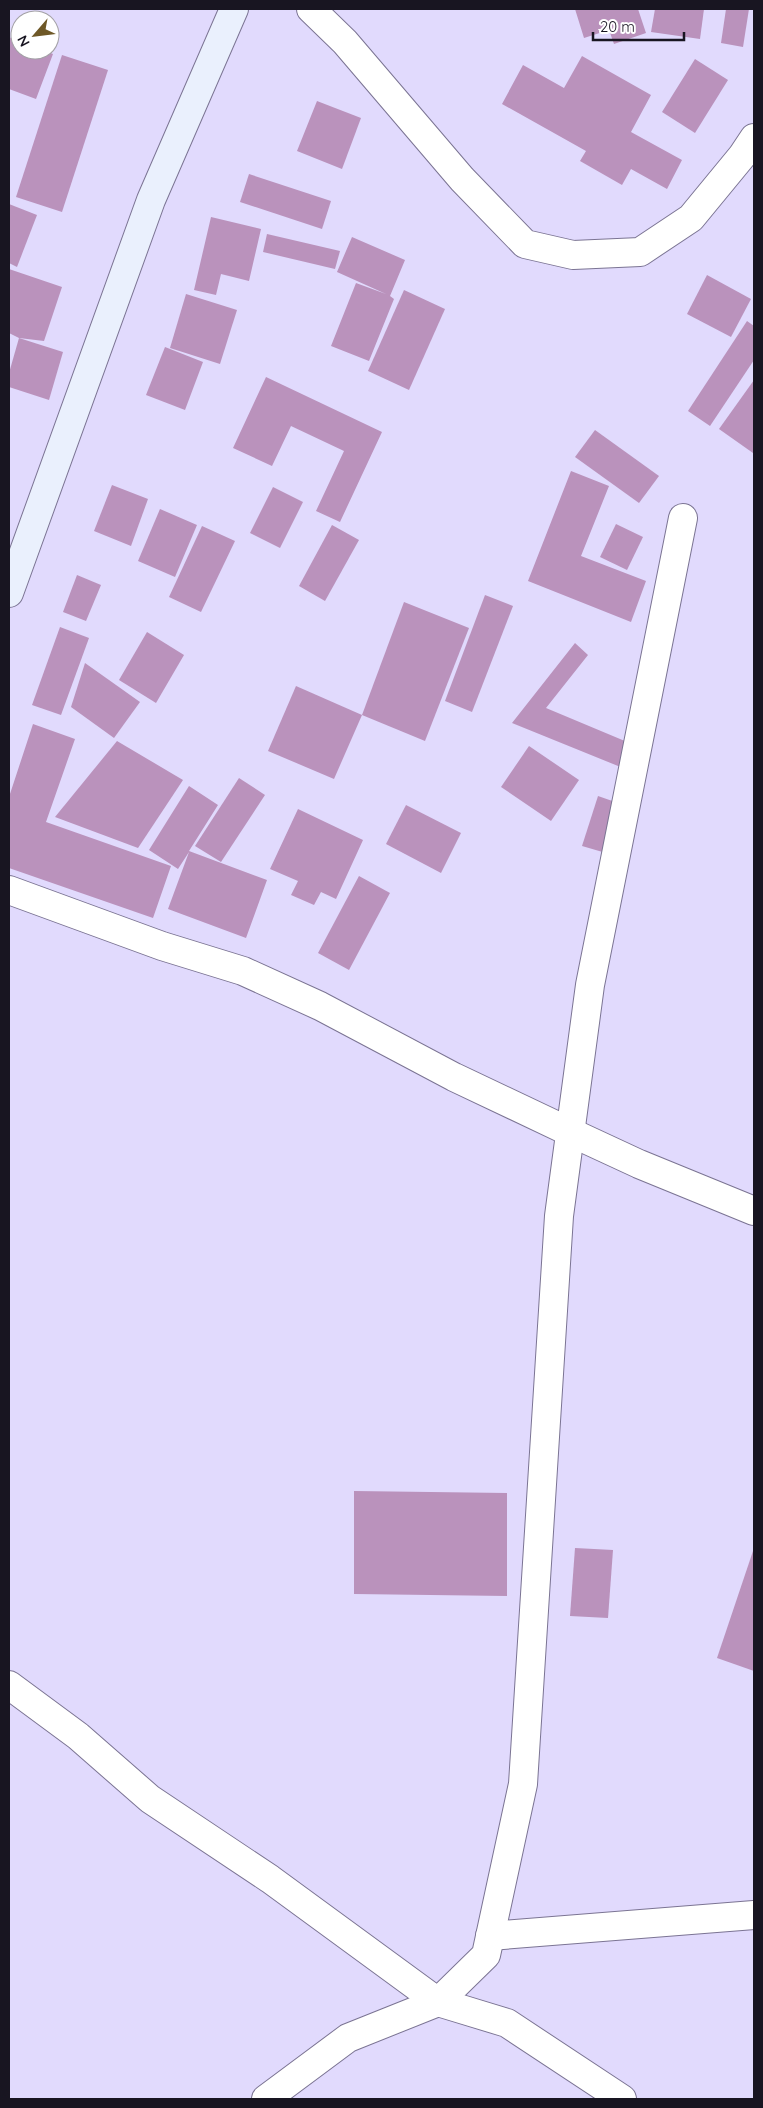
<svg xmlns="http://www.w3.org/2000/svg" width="763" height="2108" font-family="Quicksand,sans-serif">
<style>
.building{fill:#ba92bc}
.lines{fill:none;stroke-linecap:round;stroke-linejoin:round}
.street-casing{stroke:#7b7493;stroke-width:30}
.secondary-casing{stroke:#7b7493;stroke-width:30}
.street{stroke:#fff;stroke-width:28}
.secondary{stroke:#eaf0fd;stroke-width:28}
</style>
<rect width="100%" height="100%" fill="#e1dafd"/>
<g class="building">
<path d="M 575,9 L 638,9 L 646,33 L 614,44 L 609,30 L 584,38 Z"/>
<path d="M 655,9 L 704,9 L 700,39 L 651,32 Z"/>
<path d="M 726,9 L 749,9 L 743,47 L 721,43 Z"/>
<path d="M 9,37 L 20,42 L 20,50 L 43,50 L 53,54 L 36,99 L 9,89 Z"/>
<path d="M 62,55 L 108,70 L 62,212 L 16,197 Z"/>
<path d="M 582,56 L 651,95 L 631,132 L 682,160 L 667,189 L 631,169 L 622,185 L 580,161 L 586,151 L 502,104 L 523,65 L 564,88 Z"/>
<path d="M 695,59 L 728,80 L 695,133 L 662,112 Z"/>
<path d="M 317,101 L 361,118 L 342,169 L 297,151 Z"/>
<path d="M 249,174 L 331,201 L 322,229 L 240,202 Z"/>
<path d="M 9,204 L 37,215 L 17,267 L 9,263 Z"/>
<path d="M 211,217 L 261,229 L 249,281 L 221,274 L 216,295 L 194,290 Z"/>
<path d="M 267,234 L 340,251 L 335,269 L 263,252 Z"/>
<path d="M 352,237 L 405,260 L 390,296 L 394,299 L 369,361 L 331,346 L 356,283 L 386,294 L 337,272 Z"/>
<path d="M 9,269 L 62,287 L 44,341 L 19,338 L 9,333 Z"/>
<path d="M 707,275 L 751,299 L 731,337 L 687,314 Z"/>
<path d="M 404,290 L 445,309 L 409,390 L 368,371 Z"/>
<path d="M 186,294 L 237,310 L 220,364 L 170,348 Z"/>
<path d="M 747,321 L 754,326 L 754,360 L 710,426 L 688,411 Z"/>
<path d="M 19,338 L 63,352 L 49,400 L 9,387 L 9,373 Z"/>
<path d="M 165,347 L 203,362 L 185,410 L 146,395 Z"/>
<path d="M 266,377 L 382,432 L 340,522 L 316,511 L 344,451 L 291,426 L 272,466 L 233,448 Z"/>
<path d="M 754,380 L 754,451 L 753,453 L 719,429 Z"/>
<path d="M 595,430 L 659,476 L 639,503 L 575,457 Z"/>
<path d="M 571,471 L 609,486 L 581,556 L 646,581 L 631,622 L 528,581 Z"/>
<path d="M 112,485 L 148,499 L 131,546 L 94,531 Z"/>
<path d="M 273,487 L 303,502 L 280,548 L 250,533 Z"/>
<path d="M 160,509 L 197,525 L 175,577 L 138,561 Z"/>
<path d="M 616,524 L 643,537 L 627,570 L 600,557 Z"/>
<path d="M 332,525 L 359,540 L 325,601 L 299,586 Z"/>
<path d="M 202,526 L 235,541 L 201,612 L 169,597 Z"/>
<path d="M 77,575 L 101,585 L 86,621 L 63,612 Z"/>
<path d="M 485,595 L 513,606 L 472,712 L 445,701 Z"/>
<path d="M 404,602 L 469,628 L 425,741 L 362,715 Z"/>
<path d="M 60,627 L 89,638 L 61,715 L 32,705 Z"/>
<path d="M 147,632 L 184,655 L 156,703 L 119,680 Z"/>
<path d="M 575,643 L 588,655 L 546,708 L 632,744 L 623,768 L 512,723 Z"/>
<path d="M 85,663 L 140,702 L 114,738 L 71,707 Z"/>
<path d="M 296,686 L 362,715 L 334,779 L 268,751 Z"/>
<path d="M 33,724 L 75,739 L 46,822 L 171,866 L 153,918 L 9,868 L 9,797 Z"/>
<path d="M 117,741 L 183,780 L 138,848 L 55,817 Z"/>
<path d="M 529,746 L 579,780 L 551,821 L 501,787 Z"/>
<path d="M 239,778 L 265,795 L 221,862 L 195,846 Z"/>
<path d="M 189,786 L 218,805 L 189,851 L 267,880 L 246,938 L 168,909 L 189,852 L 178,869 L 149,850 Z"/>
<path d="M 598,796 L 621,804 L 606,853 L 582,846 Z"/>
<path d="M 406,805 L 461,833 L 441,873 L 386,844 Z"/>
<path d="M 298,809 L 363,840 L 336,899 L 321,892 L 314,905 L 291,895 L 298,881 L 270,869 Z"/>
<path d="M 359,876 L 390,893 L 349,970 L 318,953 Z"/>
<path d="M 354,1491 L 507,1493 L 507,1596 L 354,1594 Z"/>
<path d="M 575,1548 L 613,1550 L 608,1618 L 570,1616 Z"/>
<path d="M 754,1548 L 754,1671 L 717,1658 Z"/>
</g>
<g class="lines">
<g class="street-casing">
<g id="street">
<path d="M 311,9 L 345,42 L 462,179 L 525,244 L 573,255 L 640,252 L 691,218 L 742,156 L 754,138"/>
<path d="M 9,890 L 162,946 L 243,971 L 320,1006 L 454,1077 L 570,1132 L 639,1164 L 754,1211"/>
<path d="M 9,1685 L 78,1736 L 150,1799 L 270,1879 L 438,2002 L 486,1955 L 523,1784 L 559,1216 L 590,985 L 683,518"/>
<path d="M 490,1936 L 754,1915"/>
<path d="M 266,2099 L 348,2038 L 438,2002 L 507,2023 L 622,2099"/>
</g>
</g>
<g class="secondary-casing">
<path id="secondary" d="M 9,593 L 151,200 L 234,9"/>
</g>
<use href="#street" class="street"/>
<use href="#secondary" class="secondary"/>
</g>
<rect width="763" height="2108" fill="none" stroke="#181521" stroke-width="20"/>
<g transform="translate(35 35) rotate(242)"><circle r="24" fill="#ffffff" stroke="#a3a1a6"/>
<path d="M0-4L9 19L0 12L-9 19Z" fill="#6e5827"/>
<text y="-8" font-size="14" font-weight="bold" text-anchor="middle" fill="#181521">N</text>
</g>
<path d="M593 32v8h91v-8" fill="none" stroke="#181521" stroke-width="2.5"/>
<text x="600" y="32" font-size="15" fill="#181521" stroke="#ffffff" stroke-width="4" paint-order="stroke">20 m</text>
</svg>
